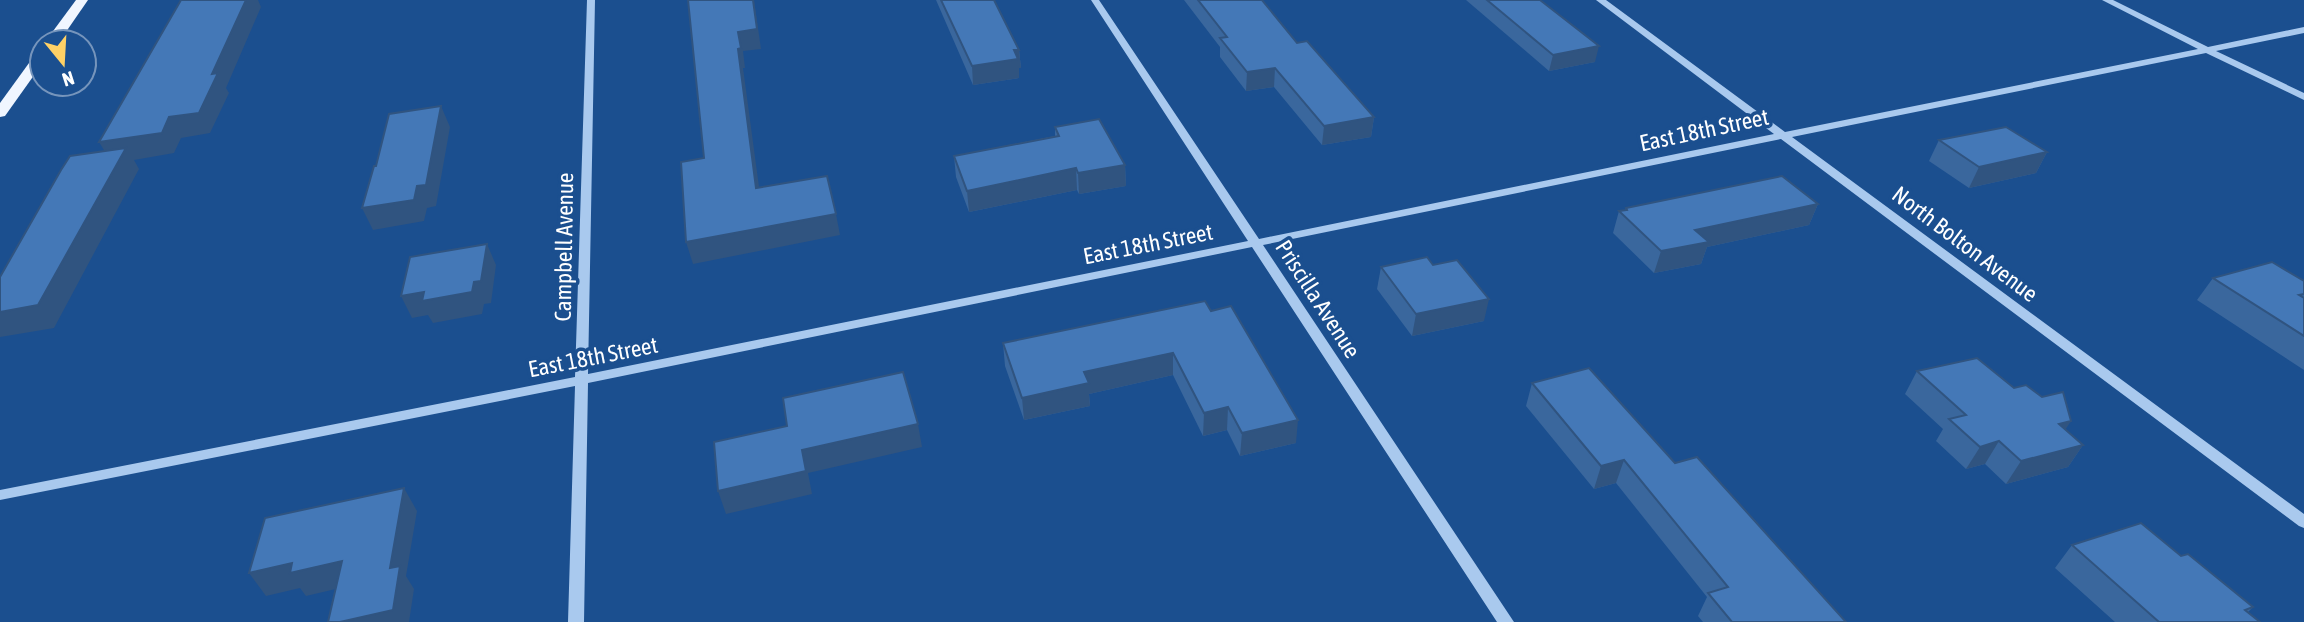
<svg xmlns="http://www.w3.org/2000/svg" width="2304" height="622" font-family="'Asap Condensed',sans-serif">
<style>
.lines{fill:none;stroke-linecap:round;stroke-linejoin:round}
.minor{fill:#a9c9ee;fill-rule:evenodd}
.major{fill:#f0f6ff;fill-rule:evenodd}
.wall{fill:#3a679d}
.shaded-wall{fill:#305480}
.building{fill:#4478b7;stroke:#305480;stroke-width:2}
.labels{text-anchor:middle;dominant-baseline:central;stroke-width:7;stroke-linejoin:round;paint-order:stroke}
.street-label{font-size:23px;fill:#fff;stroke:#1b4f8f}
</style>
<rect width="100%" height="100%" fill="#1b4f8f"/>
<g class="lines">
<path class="minor" d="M 587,0 L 595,0 L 588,374 L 1248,241 L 1091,0 L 1099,0 L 1259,239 L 1774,134 L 1596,0 L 1606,0 L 1785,132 L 2198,49 L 2102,0 L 2113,0 L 2208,47 L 2304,27 L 2304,33 L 2216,51 L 2304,93 L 2304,100 L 2206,53 L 1792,137 L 2304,514 L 2304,528 L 2299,526 L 1781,139 L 1263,245 L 1514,622 L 1497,622 L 1252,247 L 588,383 L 584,622 L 568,622 L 575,386 L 0,500 L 0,490 L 575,377 Z"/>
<g class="major">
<path d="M 76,0 L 88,0 L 59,42 L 45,42 Z"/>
<path d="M 42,51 L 42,64 L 5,116 L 0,117 L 0,103 L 37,52 Z"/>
</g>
</g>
<g class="wall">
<path d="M 936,0 L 994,0 L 1019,50 L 1021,68 L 1019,68 L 1019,78 L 973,85 Z"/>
<path d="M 1184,0 L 1262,0 L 1297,43 L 1374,117 L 1371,137 L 1322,145 L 1274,87 L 1246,91 L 1220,57 L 1220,47 Z"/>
<path d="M 1466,0 L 1540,0 L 1595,62 L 1549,71 Z"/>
<path d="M 1055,127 L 1125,165 L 1126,186 L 1079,194 L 1077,190 L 969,212 L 956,177 L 954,156 L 1055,136 Z"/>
<path d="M 1939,140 L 2047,152 L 2036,173 L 1969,188 L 1929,161 Z"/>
<path d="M 1818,204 L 1809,225 L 1707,247 L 1701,264 L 1654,273 L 1613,233 L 1619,211 L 1625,210 L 1626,208 Z"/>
<path d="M 1381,267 L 1484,321 L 1412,336 L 1377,289 Z"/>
<path d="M 2213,278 L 2304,281 L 2304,370 L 2197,300 Z"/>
<path d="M 1211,311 L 1296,443 L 1240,456 L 1227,430 L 1203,436 L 1173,375 L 1089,394 L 1090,406 L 1024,420 L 1005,366 L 1003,343 Z"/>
<path d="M 1917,371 L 2014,388 L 2083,445 L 2068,467 L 2006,484 L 1985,464 L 1966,469 L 1936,441 L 1943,429 L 1905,394 Z"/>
<path d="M 1532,383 L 1675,463 L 1846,622 L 1703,622 L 1698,616 L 1707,597 L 1616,483 L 1594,489 L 1526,406 Z"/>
<path d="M 2072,545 L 2181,556 L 2253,607 L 2248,612 L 2260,622 L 2115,622 L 2055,568 Z"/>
</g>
<g class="shaded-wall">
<path d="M 240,0 L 258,0 L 261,7 L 226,88 L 229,93 L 210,133 L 181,138 L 174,153 L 134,160 L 139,169 L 54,328 L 0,337 L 0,312 L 112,163 L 99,142 L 169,117 L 212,74 Z"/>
<path d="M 753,0 L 754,0 L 761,49 L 743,51 L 745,68 L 743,68 L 762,209 L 756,188 L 738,49 L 738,32 Z"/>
<path d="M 1599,46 L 1595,62 L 1549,71 L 1553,55 Z"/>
<path d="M 1014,50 L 1019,50 L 1021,68 L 1019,68 L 1019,78 L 973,85 L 972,66 Z"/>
<path d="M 1275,68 L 1274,87 L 1246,91 L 1247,72 Z"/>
<path d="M 441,106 L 450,127 L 436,206 L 427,208 L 424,221 L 373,230 L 362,208 L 417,186 Z"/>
<path d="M 1374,117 L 1371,137 L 1322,145 L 1324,126 Z"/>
<path d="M 2047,152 L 2036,173 L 1969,188 L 1979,167 Z"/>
<path d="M 1125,165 L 1126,186 L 1079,194 L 1078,173 Z"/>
<path d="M 1076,168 L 1077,190 L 969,212 L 967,191 Z"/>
<path d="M 1818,204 L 1809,225 L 1707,247 L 1701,264 L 1654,273 L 1661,251 L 1695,230 Z"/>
<path d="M 836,214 L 840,235 L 693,264 L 686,242 Z"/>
<path d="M 487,244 L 496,265 L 491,303 L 484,304 L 482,314 L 433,323 L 428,315 L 412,318 L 401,296 L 474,282 Z"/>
<path d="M 1489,299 L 1484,321 L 1412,336 L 1416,314 Z"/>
<path d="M 1173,353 L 1173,375 L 1089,394 L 1090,406 L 1024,420 L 1022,398 L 1084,372 Z"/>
<path d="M 1228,407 L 1227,430 L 1203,436 L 1204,413 Z"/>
<path d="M 1298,420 L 1296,443 L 1240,456 L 1242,433 Z"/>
<path d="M 2071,421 L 2056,444 L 2059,424 Z"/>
<path d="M 918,424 L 922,447 L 808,473 L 812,494 L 726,514 L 718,491 L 802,450 Z"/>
<path d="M 1999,441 L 1985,464 L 1966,469 L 1980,447 Z"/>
<path d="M 2083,445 L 2068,467 L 2006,484 L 2021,461 Z"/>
<path d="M 1624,460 L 1616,483 L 1594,489 L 1601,466 Z"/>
<path d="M 404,488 L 417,511 L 406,576 L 414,589 L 409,622 L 340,622 L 390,568 Z"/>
<path d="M 342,561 L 357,584 L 306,596 L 300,588 L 266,596 L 249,573 L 292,563 Z"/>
</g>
<g class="building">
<path d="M 181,0 L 246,0 L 212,74 L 218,73 L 199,113 L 169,117 L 162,133 L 99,142 Z"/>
<path d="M 688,0 L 753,0 L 757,29 L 738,32 L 741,48 L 738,49 L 756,188 L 827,176 L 836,214 L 686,242 L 681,162 L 704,158 Z"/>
<path d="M 941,0 L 994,0 L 1019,50 L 1014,50 L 1018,59 L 972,66 Z"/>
<path d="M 1198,0 L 1262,0 L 1297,43 L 1307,41 L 1374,117 L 1324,126 L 1275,68 L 1247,72 L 1220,38 L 1227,37 Z"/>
<path d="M 1487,0 L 1540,0 L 1599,46 L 1553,55 Z"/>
<path d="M 441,106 L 426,185 L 417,186 L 414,200 L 362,208 L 374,166 L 376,166 L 389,114 Z"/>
<path d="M 1099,119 L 1125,165 L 1078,173 L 1076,168 L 967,191 L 954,156 L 1059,136 L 1055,127 Z"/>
<path d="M 2006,127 L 2047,152 L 1979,167 L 1939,140 Z"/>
<path d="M 126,148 L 38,305 L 0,312 L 0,277 L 61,170 L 70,156 Z"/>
<path d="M 1782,176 L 1818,204 L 1695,230 L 1709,242 L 1661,251 L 1619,211 L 1627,210 L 1626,208 Z"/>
<path d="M 487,244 L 481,281 L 474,282 L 472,292 L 422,301 L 424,292 L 401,296 L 410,257 Z"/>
<path d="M 1427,257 L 1433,265 L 1457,260 L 1489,299 L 1416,314 L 1381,267 Z"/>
<path d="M 2272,262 L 2304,281 L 2304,294 L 2299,295 L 2304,298 L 2304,336 L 2213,278 Z"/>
<path d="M 1205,301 L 1211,311 L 1231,306 L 1298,420 L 1242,433 L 1228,407 L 1204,413 L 1173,353 L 1084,372 L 1089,383 L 1022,398 L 1003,343 Z"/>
<path d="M 1977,358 L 2014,388 L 2026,385 L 2042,397 L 2063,392 L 2071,421 L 2059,424 L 2083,445 L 2021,461 L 1999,441 L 1980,447 L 1949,419 L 1966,415 L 1917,371 Z"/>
<path d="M 1589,368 L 1675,463 L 1697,457 L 1846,622 L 1732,622 L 1708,593 L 1728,587 L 1624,460 L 1601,466 L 1532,383 Z"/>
<path d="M 903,372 L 918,424 L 802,450 L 806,471 L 718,491 L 714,442 L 787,426 L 783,398 Z"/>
<path d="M 404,488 L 390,568 L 400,566 L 393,610 L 340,622 L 328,622 L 342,561 L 290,573 L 292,563 L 249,573 L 265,518 Z"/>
<path d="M 2141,523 L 2181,556 L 2188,554 L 2253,607 L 2245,610 L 2260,622 L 2159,622 L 2072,545 Z"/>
</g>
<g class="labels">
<g class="street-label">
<text transform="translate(1704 130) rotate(-12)">East 18th Street</text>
<text transform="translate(1148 244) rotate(-11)">East 18th Street</text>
<text transform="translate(1965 244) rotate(37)">North Bolton Avenue</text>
<text transform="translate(564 247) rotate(-89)">Campbell Avenue</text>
<text transform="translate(1318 299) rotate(57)">Priscilla Avenue</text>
<text transform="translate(593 357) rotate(-11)">East 18th Street</text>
</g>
</g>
<g transform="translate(63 63) rotate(162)"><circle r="33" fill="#1b4f8f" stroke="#7695bc" stroke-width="2"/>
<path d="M0-5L12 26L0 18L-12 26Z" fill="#ffd166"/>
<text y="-10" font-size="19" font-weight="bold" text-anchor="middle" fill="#ffffff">N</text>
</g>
</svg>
